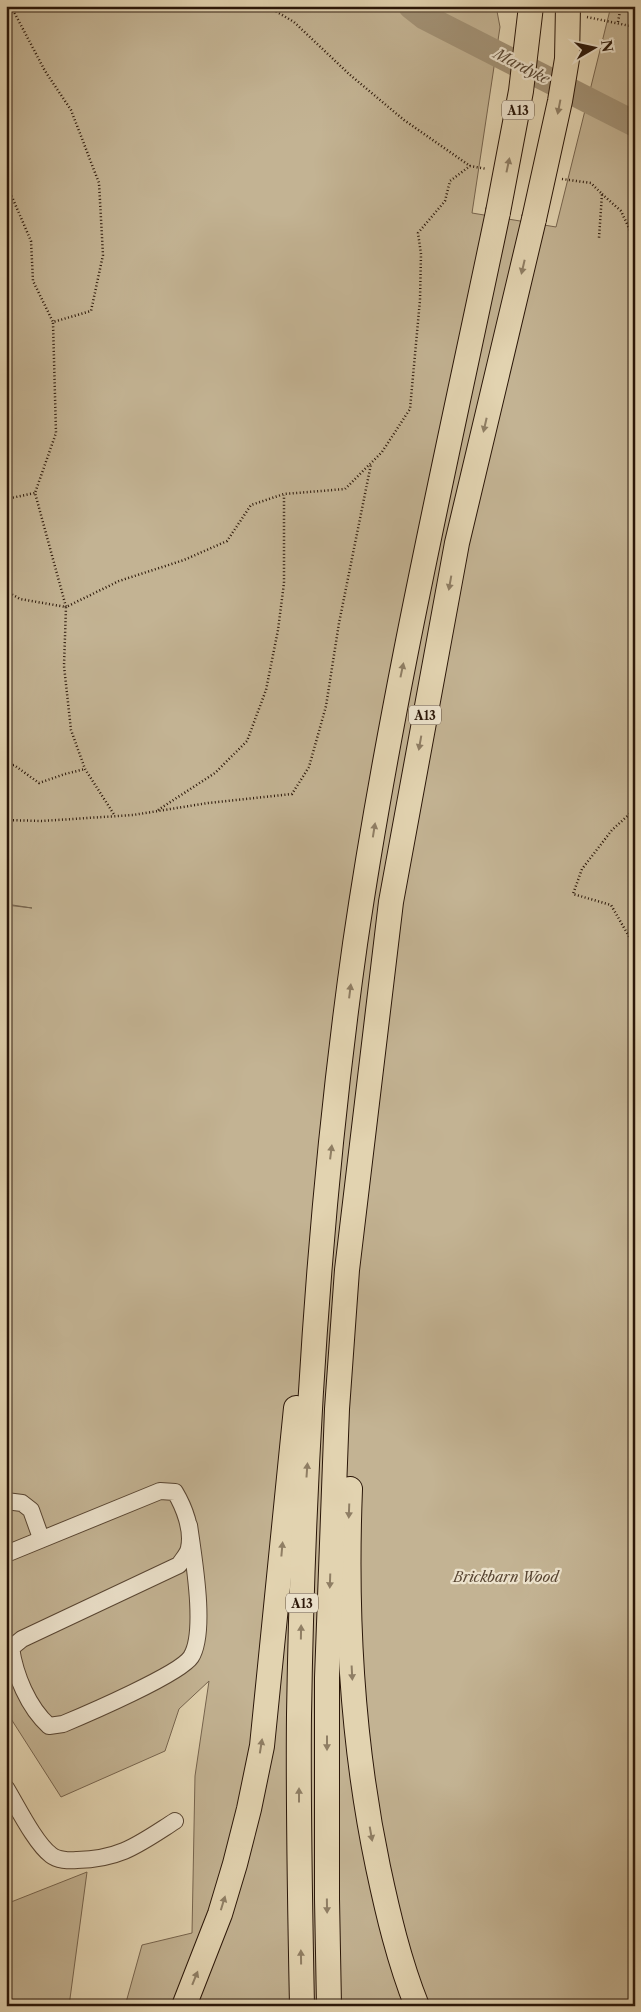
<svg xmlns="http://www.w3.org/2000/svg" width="641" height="2012" font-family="'Libre Caslon Text',serif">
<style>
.green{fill:#c3b393;stroke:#76644e}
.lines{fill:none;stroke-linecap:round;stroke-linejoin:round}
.river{stroke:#a39377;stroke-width:26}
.minor-casing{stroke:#584532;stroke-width:18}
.highway-casing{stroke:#2a1608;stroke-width:26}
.path{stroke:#2a1608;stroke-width:2.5;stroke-dasharray:1 2.5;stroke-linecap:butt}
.minor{stroke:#ece2cc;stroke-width:16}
.highway{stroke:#e2d3b0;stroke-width:24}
.highway-bridge-casing{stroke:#2a1608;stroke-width:26;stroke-linecap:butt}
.highway-bridge{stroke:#e2d3b0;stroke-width:24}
.oneway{fill:#8f7e64}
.labels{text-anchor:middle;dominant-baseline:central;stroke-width:4.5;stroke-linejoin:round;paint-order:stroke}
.shield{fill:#ece2cc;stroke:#645343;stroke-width:1}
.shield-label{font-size:12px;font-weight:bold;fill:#2a1608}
.park-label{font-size:14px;font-style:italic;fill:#584532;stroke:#ece2cc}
.water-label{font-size:15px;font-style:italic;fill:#5a4834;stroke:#ece2cc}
</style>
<rect width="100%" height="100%" fill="#e2d3b0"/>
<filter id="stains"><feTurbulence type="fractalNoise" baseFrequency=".004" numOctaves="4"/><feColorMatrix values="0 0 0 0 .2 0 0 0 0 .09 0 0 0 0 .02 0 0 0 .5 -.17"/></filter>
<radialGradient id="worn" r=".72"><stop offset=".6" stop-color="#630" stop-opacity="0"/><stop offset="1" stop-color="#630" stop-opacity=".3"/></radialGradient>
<g class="green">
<path d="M 6,6 L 496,6 L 500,27 L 472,213 L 556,227 L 611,6 L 635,6 L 635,2006 L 125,2006 L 142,1945 L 192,1933 L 195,1776 L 209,1681 L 179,1709 L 165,1751 L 61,1797 L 6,1711 L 6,905 L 32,908 L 6,904 Z"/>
<path d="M 87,1872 L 69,2006 L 6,2006 L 6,1904 Z"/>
</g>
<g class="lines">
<path class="river" d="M 411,6 L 425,17 L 635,124"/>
<g class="minor-casing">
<g id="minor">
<path d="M 6,1501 L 22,1503 L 31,1510 L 41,1538"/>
<path d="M 6,1554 L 160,1491 L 175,1492 C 184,1507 193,1530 189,1548 C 188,1554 182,1560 179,1565 L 22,1639 L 11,1648 C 15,1675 28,1707 49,1726 L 63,1724 C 87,1714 180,1674 191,1657 C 207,1632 193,1555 189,1525"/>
<path d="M 6,1788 C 17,1806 35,1843 51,1855 C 57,1860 69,1861 77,1860 C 121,1859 139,1844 175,1821"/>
</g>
</g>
<g class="highway-casing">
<g id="highway">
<path d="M 350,1489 C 345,1615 352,1743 378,1867 C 388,1914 399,1961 417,2006"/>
<path d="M 184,2006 L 220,1914 L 235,1864 L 249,1809 L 262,1746 L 296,1408"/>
<path d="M 302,2006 C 300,1909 298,1812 299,1715 C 303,1458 319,1199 355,944 C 391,698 447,456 498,212"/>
<path d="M 329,2006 L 327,1899 L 327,1678 L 337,1409 L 347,1270 L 391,902 L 457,543 L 534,219"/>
</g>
</g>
<g class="path">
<path d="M 7,6 L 13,10 L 45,71 L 71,110 L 99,183 L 103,255 L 91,311 L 53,322 L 56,433 L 35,493 L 66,607 L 119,581 L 184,560 L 227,541 L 251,505 L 284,494 L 345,489 L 382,452 L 410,409 L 420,300 L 421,254 L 418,233 L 445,201 L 450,181 L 470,166 L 487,169"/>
<path d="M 267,6 L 294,22 L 349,74 L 404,120 L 470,166"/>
<path d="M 587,17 L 635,27"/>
<path d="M 618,22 L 621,6"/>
<path d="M 562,179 L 591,183 L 602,194 L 599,238"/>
<path d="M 6,183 L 31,241 L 33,281 L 53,322"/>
<path d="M 602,194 L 621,211 L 635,241"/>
<path d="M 6,499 L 35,493"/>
<path d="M 6,591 L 20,599 L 66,607 L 64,666 L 71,730 L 85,769 L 115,816"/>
<path d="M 635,672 C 629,697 631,722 635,747"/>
<path d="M 6,766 L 14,765 L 39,783 L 65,774 L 85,769"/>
<path d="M 635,809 L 612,830 L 582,869 L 573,894 L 611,905 L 635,947"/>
<path d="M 158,810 L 215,773 L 247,741 L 266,690 L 278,630 L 284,583 L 284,495"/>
<path d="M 6,820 L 42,821 L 133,815 L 208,803 L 292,794 L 309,767 L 326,706 L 339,623 L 371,464"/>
</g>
<use href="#minor" class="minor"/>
<use href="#highway" class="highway"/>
<g class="highway-bridge-casing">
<g id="highway-bridge">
<path d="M 498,212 L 521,91 L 531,6"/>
<path d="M 534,219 L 560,101 L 567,59 L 568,6"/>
</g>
</g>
<use href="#highway-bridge" class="highway-bridge"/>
</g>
<defs><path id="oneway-solid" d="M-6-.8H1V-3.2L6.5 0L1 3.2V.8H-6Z" transform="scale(1.25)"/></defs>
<g class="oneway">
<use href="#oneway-solid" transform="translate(559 107) rotate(101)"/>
<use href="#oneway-solid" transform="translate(508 165) rotate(-78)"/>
<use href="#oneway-solid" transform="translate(523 267) rotate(103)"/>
<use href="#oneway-solid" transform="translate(485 425) rotate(103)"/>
<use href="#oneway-solid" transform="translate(450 583) rotate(100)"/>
<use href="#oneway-solid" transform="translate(402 670) rotate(-78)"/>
<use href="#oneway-solid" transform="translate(420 743) rotate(100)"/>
<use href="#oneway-solid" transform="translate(374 830) rotate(-81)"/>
<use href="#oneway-solid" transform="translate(350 991) rotate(-83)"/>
<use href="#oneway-solid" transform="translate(331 1152) rotate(-83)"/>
<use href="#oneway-solid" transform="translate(307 1470) rotate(-86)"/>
<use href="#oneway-solid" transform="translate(349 1511) rotate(92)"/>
<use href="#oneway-solid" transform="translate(282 1549) rotate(-85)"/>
<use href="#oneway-solid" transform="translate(330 1581) rotate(92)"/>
<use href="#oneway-solid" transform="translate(301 1632) rotate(-89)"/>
<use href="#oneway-solid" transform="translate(352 1673) rotate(87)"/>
<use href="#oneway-solid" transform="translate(327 1743) rotate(90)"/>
<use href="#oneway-solid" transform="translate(261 1746) rotate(-81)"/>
<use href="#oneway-solid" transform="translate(299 1795) rotate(-90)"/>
<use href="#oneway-solid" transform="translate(371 1834) rotate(80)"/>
<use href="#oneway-solid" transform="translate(223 1903) rotate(-73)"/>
<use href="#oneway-solid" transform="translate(327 1906) rotate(89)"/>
<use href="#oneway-solid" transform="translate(301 1957) rotate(-91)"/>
<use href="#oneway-solid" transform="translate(195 1978) rotate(-68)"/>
</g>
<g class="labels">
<g class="shield">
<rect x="502" y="100.5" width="32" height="19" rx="4"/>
<rect x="409" y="705.5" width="32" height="19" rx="4"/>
<rect x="286" y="1593.5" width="32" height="19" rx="4"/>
</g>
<g class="shield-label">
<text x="518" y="110">A13</text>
<text x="425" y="715">A13</text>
<text x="302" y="1603">A13</text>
</g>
<g class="park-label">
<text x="506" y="1577">Brickbarn Wood</text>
</g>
<g class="water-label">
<text transform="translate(522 66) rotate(27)">Mardyke</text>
</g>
</g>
<rect width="641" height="2012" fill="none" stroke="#e2d3b0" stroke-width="25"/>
<rect x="8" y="8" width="626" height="1997" fill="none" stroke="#2a1608" stroke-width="2.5"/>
<rect x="12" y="12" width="616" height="1987" fill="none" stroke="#2a1608"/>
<g transform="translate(594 48) rotate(81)" stroke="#ece2cc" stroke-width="4" paint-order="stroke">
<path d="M0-4L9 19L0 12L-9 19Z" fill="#2a1608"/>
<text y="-8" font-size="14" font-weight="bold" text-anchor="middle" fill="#2a1608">N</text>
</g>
<rect width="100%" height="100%" filter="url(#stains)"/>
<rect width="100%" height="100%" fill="url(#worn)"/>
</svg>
